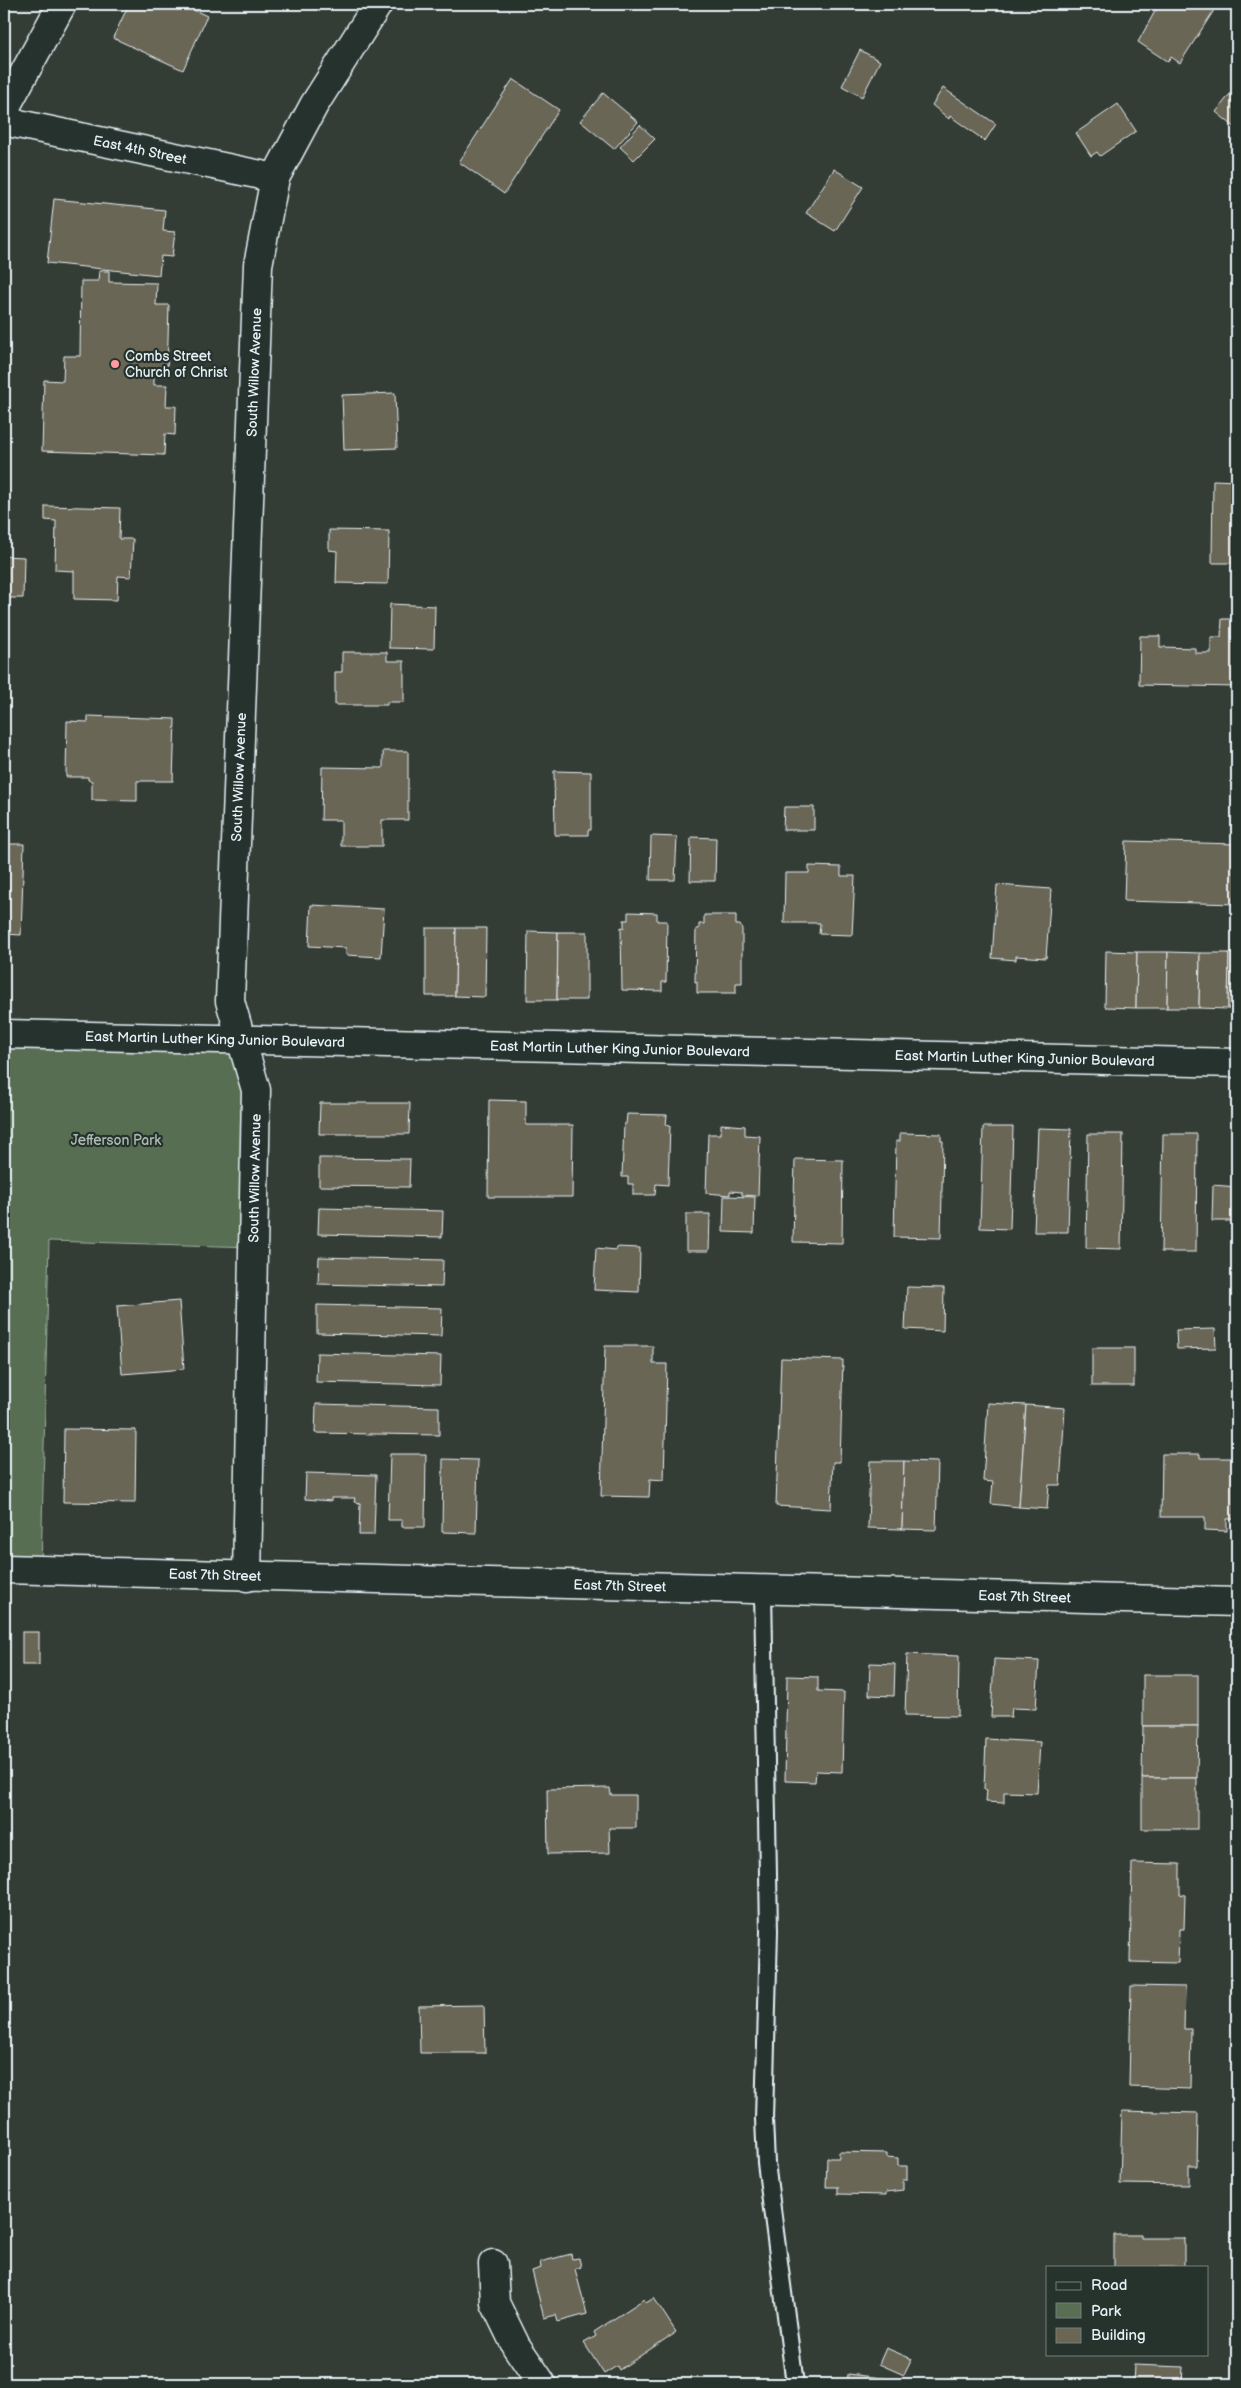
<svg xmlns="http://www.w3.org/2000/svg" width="1241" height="2388" font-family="'Balsamiq Sans',sans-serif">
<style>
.green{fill:#596e52;stroke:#a0b0a5}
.building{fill:#6b6654;stroke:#e8f1f8}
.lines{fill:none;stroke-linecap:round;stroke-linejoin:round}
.service-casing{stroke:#e8f1f8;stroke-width:20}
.minor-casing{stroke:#e8f1f8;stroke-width:31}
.secondary-casing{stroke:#e8f1f8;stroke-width:31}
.service{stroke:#26332d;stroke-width:16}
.minor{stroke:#26332d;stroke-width:28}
.secondary{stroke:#26332d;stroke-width:28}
.poi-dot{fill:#ff9aa2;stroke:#26332d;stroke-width:2}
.labels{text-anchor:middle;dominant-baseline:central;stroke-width:4.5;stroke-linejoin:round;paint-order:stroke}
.street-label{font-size:14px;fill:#e8f1f8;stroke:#26332d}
.poi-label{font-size:14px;fill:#e8f1f8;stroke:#26332d;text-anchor:start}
.park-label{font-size:14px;fill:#afbdb6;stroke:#26332d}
</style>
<rect width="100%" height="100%" fill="#343d35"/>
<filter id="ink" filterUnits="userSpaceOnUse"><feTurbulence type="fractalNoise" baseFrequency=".02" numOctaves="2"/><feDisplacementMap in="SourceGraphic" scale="10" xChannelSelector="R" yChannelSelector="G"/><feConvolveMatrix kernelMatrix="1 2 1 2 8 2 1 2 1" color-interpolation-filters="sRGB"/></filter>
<g filter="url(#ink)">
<path class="green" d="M 4,1034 L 241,1041 L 253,1247 L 49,1241 L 41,1570 L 4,1569 Z"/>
<g class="building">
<path d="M 129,4 L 181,4 L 207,16 L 183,70 L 113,38 Z"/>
<path d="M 1159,4 L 1218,4 L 1180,63 L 1171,57 L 1168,62 L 1138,42 Z"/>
<path d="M 860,50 L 880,61 L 862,97 L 842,86 Z"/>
<path d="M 513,79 L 559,110 L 504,194 L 459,162 Z"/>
<path d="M 1237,85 L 1237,129 L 1216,112 Z"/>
<path d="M 943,88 L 996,124 L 985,141 L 950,116 L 949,119 L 932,105 Z"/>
<path d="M 603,93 L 638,122 L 614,149 L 580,121 Z"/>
<path d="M 1118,104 L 1136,131 L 1100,156 L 1097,152 L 1091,156 L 1076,133 Z"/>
<path d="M 640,125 L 655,139 L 634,160 L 620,147 Z"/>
<path d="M 834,169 L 863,187 L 835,231 L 806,213 Z"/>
<path d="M 54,199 L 165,210 L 163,231 L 175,232 L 172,257 L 161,256 L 159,275 L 47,263 Z"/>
<path d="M 99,271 L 109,271 L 109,282 L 157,283 L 156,305 L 169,305 L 167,373 L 154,372 L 154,385 L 167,385 L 166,406 L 176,406 L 175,435 L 165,434 L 164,455 L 42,451 L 44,380 L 63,381 L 64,356 L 80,356 L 81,281 L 98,281 Z"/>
<path d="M 395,393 L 397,448 L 344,450 L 342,395 Z"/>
<path d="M 1213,480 L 1237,481 L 1237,563 L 1212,563 Z"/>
<path d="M 45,506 L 120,508 L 119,539 L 133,539 L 131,577 L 118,576 L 117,600 L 74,599 L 74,571 L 55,570 L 56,521 L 45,520 Z"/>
<path d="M 329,530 L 389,531 L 388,584 L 336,583 L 337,551 L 329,550 Z"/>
<path d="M 4,556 L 24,557 L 23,598 L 4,598 Z"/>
<path d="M 390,604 L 435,606 L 434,649 L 389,648 Z"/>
<path d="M 1222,619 L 1237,619 L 1237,687 L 1139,685 L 1140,636 L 1160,636 L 1160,647 L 1195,648 L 1195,653 L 1211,653 L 1211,637 L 1221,637 Z"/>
<path d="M 342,652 L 387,652 L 387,661 L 404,661 L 404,702 L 387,702 L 387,705 L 335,705 L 335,672 L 342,672 Z"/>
<path d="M 88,716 L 175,719 L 173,781 L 137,781 L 137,801 L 92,800 L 92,781 L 88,780 L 88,777 L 66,777 L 67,721 L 88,722 Z"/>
<path d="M 383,751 L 408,751 L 408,820 L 382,820 L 382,846 L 341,846 L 341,820 L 321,820 L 322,767 L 383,768 Z"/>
<path d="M 554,771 L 591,772 L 591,830 L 588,830 L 588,835 L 555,835 Z"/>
<path d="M 784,807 L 814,807 L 814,830 L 783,830 Z"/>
<path d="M 651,836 L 677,837 L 675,880 L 650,880 Z"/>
<path d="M 691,837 L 716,838 L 715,881 L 690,881 Z"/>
<path d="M 1126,841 L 1237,844 L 1237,904 L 1124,901 Z"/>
<path d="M 4,844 L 24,844 L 21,935 L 4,934 Z"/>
<path d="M 809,866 L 841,867 L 841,876 L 855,876 L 852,935 L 819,934 L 820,923 L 784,923 L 785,873 L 809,873 Z"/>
<path d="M 997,885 L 1051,889 L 1046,958 L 1016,956 L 1016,960 L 992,958 Z"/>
<path d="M 311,905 L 384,909 L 381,957 L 346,955 L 346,948 L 309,946 Z"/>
<path d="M 628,912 L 657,913 L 657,921 L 667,921 L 666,982 L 662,982 L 662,991 L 622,990 L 621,927 L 624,928 L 624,920 L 628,920 Z"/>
<path d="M 704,915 L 736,915 L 736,925 L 740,925 L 742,929 L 742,983 L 736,983 L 736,993 L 697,993 L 697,982 L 695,982 L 696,929 L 699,929 L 699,924 L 704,924 Z"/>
<path d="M 426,928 L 456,928 L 455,996 L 426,996 Z"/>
<path d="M 456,928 L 486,928 L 485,997 L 455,996 Z"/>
<path d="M 528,931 L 558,932 L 557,1000 L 527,1000 Z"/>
<path d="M 558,932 L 587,932 L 587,1000 L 557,1000 Z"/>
<path d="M 1106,951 L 1137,952 L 1136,1008 L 1105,1007 Z"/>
<path d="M 1137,952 L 1168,952 L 1167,1008 L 1136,1008 Z"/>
<path d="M 1168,952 L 1200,953 L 1199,1008 L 1167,1008 Z"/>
<path d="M 1200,953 L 1229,953 L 1228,1009 L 1199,1008 Z"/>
<path d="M 1229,953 L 1237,953 L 1237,1009 L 1228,1009 Z"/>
<path d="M 489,1100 L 526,1101 L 526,1125 L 573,1125 L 572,1197 L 488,1197 Z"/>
<path d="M 320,1103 L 410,1103 L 409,1134 L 319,1134 Z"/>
<path d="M 627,1114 L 667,1115 L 666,1125 L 670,1126 L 668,1185 L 656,1184 L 655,1195 L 633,1195 L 633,1184 L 628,1184 L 628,1177 L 622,1177 L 624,1124 L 626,1124 Z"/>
<path d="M 721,1124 L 745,1126 L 745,1135 L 760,1136 L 758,1196 L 742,1195 L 742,1192 L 730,1191 L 730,1195 L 706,1193 L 708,1134 L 721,1134 Z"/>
<path d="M 983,1127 L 1013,1127 L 1010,1229 L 980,1228 Z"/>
<path d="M 1038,1128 L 1071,1129 L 1068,1232 L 1034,1232 Z"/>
<path d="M 900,1133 L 941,1134 L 941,1141 L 943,1141 L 941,1238 L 894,1237 L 896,1141 L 900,1141 Z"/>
<path d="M 1088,1134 L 1123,1134 L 1121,1249 L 1086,1248 Z"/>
<path d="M 1163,1134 L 1197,1134 L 1196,1252 L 1161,1252 Z"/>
<path d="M 319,1158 L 410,1159 L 409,1187 L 319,1186 Z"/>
<path d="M 795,1159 L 843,1160 L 842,1243 L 793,1242 Z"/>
<path d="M 1213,1185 L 1237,1187 L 1237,1221 L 1212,1221 Z"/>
<path d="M 724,1196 L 755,1197 L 754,1233 L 723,1232 Z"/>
<path d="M 319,1208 L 443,1211 L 442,1237 L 318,1234 Z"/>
<path d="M 686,1214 L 710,1214 L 709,1251 L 686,1251 Z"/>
<path d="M 616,1247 L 640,1248 L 639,1292 L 594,1290 L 596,1248 L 616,1250 Z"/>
<path d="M 319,1257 L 443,1260 L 442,1287 L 318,1284 Z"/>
<path d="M 907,1287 L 944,1288 L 943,1331 L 905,1329 Z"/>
<path d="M 179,1301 L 184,1369 L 122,1374 L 117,1306 Z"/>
<path d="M 317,1305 L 442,1308 L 441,1336 L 317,1333 Z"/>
<path d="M 1215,1329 L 1216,1348 L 1177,1349 L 1176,1330 Z"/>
<path d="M 605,1346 L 653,1346 L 653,1364 L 667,1364 L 664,1480 L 650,1479 L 649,1497 L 601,1496 Z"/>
<rect x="1092" y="1348" width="42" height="38"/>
<path d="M 317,1353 L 441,1356 L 440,1385 L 316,1382 Z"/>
<path d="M 781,1358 L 843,1360 L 840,1462 L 833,1462 L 831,1509 L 776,1506 Z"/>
<path d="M 988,1403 L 1026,1405 L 1019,1507 L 991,1504 L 993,1482 L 983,1481 Z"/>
<path d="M 316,1404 L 439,1407 L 439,1435 L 315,1433 Z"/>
<path d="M 1026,1405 L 1065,1408 L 1060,1485 L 1049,1485 L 1047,1509 L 1019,1507 Z"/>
<path d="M 64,1429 L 136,1430 L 135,1503 L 63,1502 Z"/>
<path d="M 390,1454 L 426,1454 L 425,1527 L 402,1527 L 402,1520 L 388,1520 Z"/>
<path d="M 1162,1454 L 1200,1454 L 1200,1458 L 1237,1458 L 1237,1519 L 1227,1519 L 1227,1531 L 1205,1530 L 1205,1517 L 1161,1517 Z"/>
<path d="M 443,1459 L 478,1460 L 476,1533 L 442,1532 Z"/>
<path d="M 870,1461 L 904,1461 L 902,1529 L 868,1528 Z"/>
<path d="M 904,1461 L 938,1462 L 936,1530 L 902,1529 Z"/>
<path d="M 306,1473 L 376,1475 L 374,1535 L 359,1535 L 360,1503 L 354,1502 L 355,1498 L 331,1498 L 331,1501 L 305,1499 Z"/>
<rect x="22" y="1632" width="17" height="33"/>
<path d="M 907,1654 L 959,1656 L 958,1716 L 905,1715 Z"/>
<path d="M 994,1659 L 1039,1661 L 1036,1709 L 1012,1708 L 1011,1717 L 991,1717 Z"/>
<path d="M 870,1663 L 895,1664 L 894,1696 L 869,1695 Z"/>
<rect x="1143" y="1675" width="55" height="51"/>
<path d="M 787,1676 L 818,1677 L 818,1691 L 844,1692 L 842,1772 L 816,1771 L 815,1782 L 785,1781 Z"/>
<path d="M 1143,1726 L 1198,1726 L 1197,1778 L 1142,1778 Z"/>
<path d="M 986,1739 L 1040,1742 L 1037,1793 L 1004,1792 L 1004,1803 L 986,1802 L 987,1790 L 984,1789 Z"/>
<rect x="1142" y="1778" width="55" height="51"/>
<path d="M 610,1788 L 611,1795 L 636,1795 L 636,1828 L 609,1828 L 610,1853 L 548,1854 L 547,1789 Z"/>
<path d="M 1132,1863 L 1180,1864 L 1180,1894 L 1185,1895 L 1184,1929 L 1179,1929 L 1178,1963 L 1130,1962 Z"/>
<path d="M 1131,1986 L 1185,1987 L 1184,2029 L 1191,2029 L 1190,2089 L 1129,2087 Z"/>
<path d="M 484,2005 L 485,2053 L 420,2053 L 419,2006 Z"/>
<path d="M 1122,2111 L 1198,2113 L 1197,2166 L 1189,2166 L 1189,2185 L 1120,2184 Z"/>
<path d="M 839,2152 L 887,2153 L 887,2157 L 898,2158 L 898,2166 L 907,2166 L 907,2180 L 903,2180 L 903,2190 L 886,2192 L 886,2195 L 838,2194 L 838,2187 L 826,2187 L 827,2158 L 839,2158 Z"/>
<path d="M 1114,2235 L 1141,2235 L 1141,2238 L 1184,2238 L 1184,2267 L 1114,2267 Z"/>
<path d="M 571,2254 L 572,2259 L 579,2258 L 581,2267 L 575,2269 L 587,2314 L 558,2322 L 556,2315 L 544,2318 L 532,2271 L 541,2268 L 540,2262 Z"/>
<path d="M 654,2298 L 676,2332 L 619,2370 L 617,2366 L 604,2374 L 584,2343 L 596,2336 L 594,2332 L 644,2299 L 646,2303 Z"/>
<path d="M 886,2348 L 912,2359 L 904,2375 L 879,2364 Z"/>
<path d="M 1134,2365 L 1183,2367 L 1182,2384 L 1133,2384 Z"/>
<path d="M 848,2374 L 927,2383 L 927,2384 L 847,2384 Z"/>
<path d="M 660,2377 L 663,2382 L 668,2379 L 671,2384 L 647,2384 Z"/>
</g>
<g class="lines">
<g class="service-casing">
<path id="service" d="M 763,1591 L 769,1931 L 764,2119 L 766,2163 L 795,2384"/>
</g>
<g class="minor-casing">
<g id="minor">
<path d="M 4,110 L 62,4"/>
<path id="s1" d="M 4,121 L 275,178"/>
<path id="s2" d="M 4,1569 L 1237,1602"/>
<path id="s3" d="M 247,1577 L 256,1090 L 230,1001 L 258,265 L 275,178 L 314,105 L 378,4"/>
<path d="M 493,2264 L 495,2303 L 516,2346 L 542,2384"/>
</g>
</g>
<g class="secondary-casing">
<g id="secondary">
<path id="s4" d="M 4,1034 L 1237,1063"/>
</g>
</g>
<use href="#service" class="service"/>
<use href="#minor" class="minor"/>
<use href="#secondary" class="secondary"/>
</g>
</g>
<circle class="poi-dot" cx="115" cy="364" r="5"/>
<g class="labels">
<g class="street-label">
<text stroke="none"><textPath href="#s1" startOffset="139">East 4th Street</textPath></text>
<text stroke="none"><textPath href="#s3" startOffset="1209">South Willow Avenue</textPath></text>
<text stroke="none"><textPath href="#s3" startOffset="804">South Willow Avenue</textPath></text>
<text stroke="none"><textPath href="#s4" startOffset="211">East Martin Luther King Junior Boulevard</textPath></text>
<text stroke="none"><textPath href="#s4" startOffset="616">East Martin Luther King Junior Boulevard</textPath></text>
<text stroke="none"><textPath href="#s4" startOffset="1021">East Martin Luther King Junior Boulevard</textPath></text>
<text stroke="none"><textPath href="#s3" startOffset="399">South Willow Avenue</textPath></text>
<text stroke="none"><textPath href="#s2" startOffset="211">East 7th Street</textPath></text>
<text stroke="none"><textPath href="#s2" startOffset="616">East 7th Street</textPath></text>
<text stroke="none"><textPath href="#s2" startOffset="1021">East 7th Street</textPath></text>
</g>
<g class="poi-label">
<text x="125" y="356">Combs Street<tspan x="125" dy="16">Church of Christ</tspan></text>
</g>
<g class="park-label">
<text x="116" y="1140">Jefferson Park</text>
</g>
</g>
<rect width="1241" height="2388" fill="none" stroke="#26332d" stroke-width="20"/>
<rect x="10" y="10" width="1221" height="2368" fill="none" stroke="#e8f1f8" stroke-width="2" filter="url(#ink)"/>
<rect x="1046" y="2266" width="162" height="90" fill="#26332d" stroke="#747f7e"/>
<rect x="1056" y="2282" width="25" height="8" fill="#26332d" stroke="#747f7e"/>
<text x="1091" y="2290" font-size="15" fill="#e8f1f8">Road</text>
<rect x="1056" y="2303" width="25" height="15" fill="#596e52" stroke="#747f7e"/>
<text x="1091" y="2316" font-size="15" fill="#e8f1f8">Park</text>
<rect x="1056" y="2328" width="25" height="15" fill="#6b6654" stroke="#747f7e"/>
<text x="1091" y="2340" font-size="15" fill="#e8f1f8">Building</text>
</svg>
